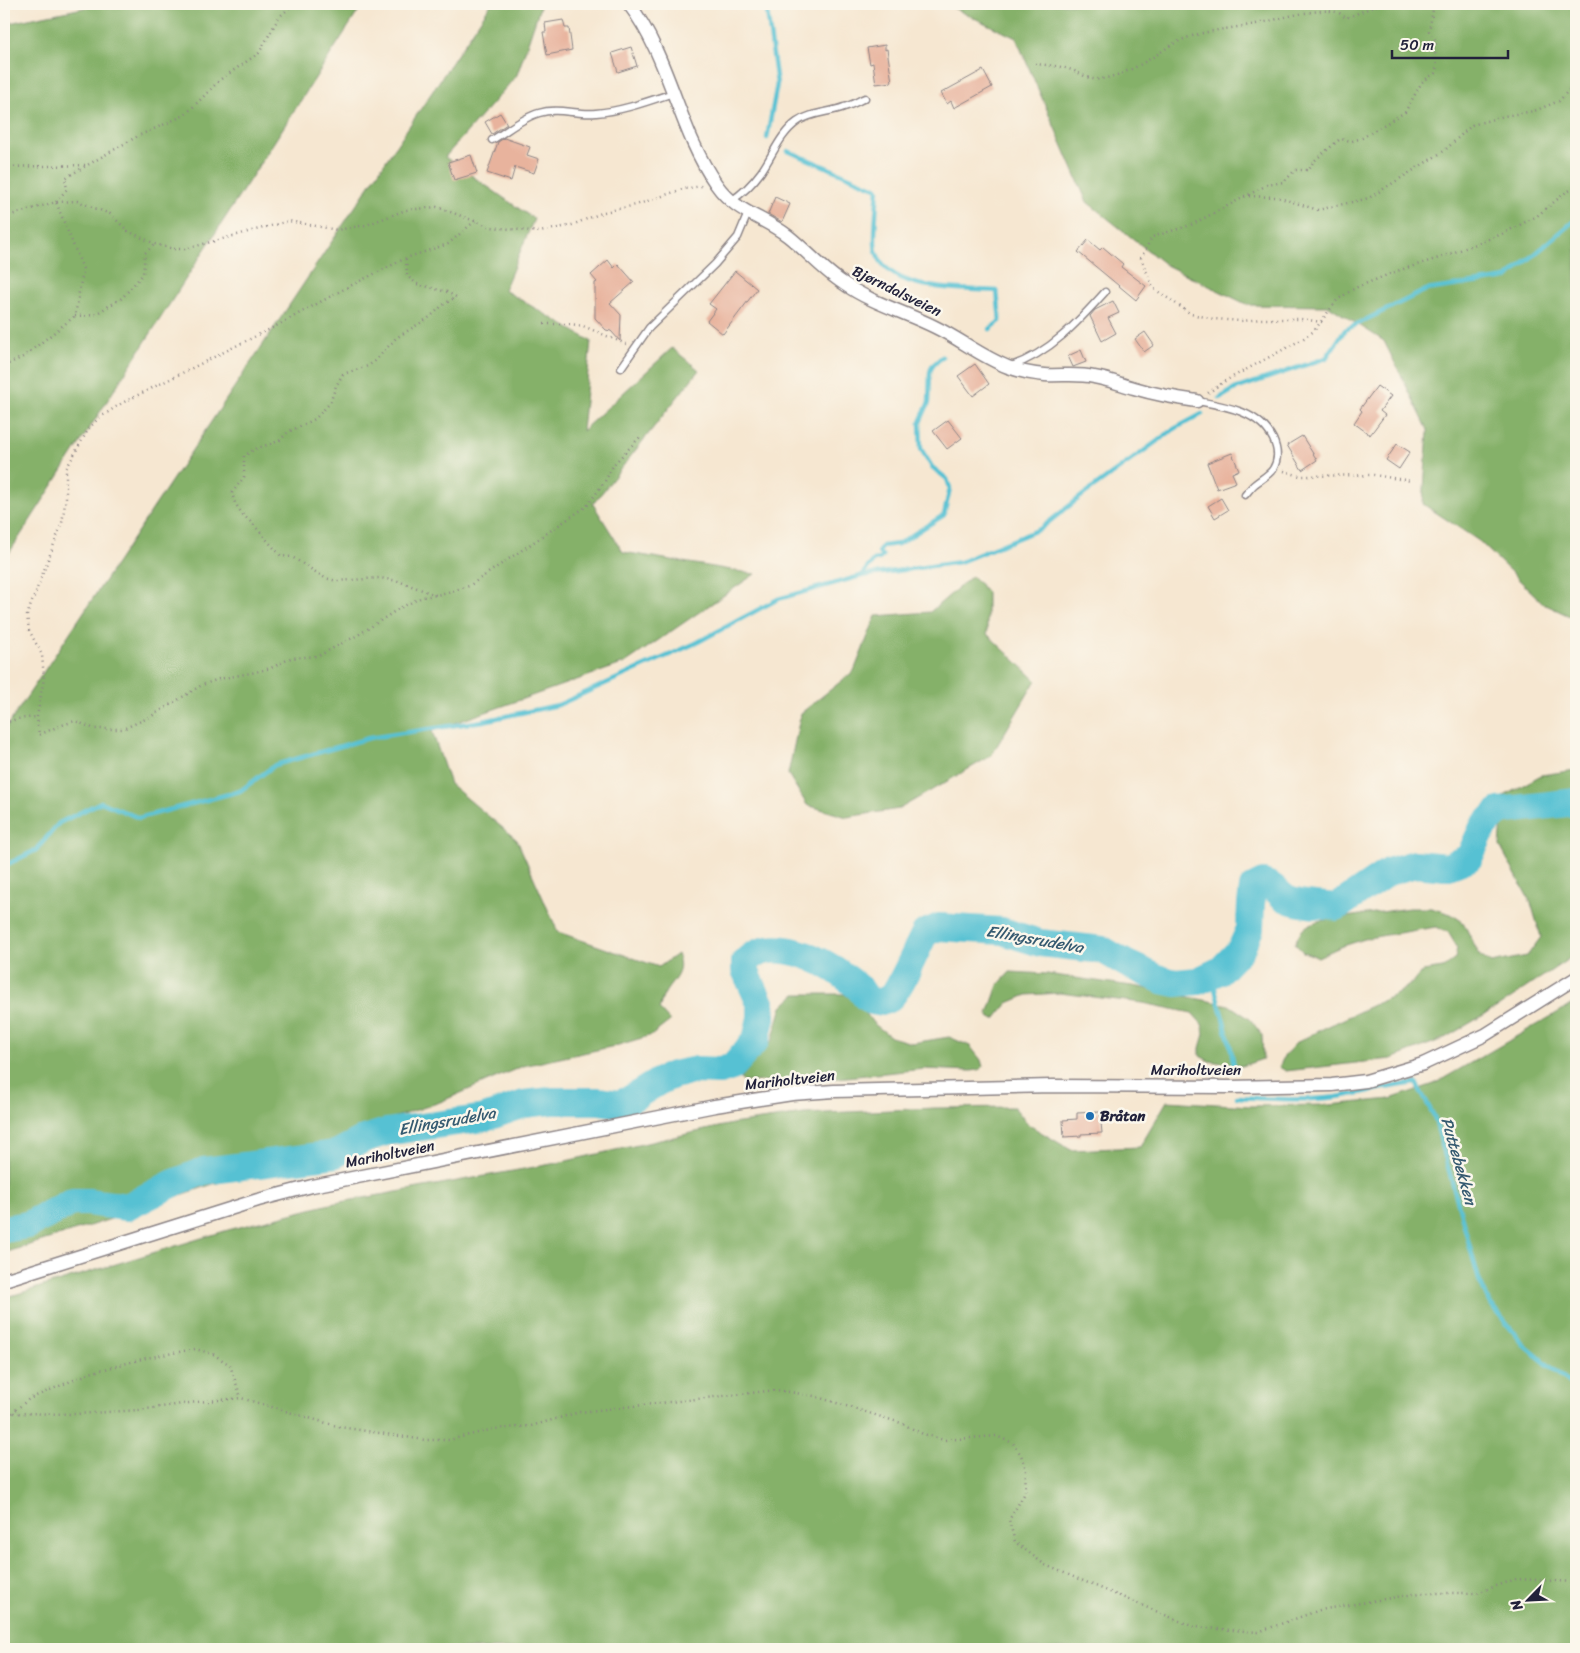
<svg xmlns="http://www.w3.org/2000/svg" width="1580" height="1653" font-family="Sriracha,sans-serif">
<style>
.forest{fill:#85b169;stroke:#546a52}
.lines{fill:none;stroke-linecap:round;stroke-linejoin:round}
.stream{stroke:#57c1d3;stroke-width:4.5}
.river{stroke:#57c1d3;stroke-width:28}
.building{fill:#e8b39d}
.service-casing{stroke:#8c8486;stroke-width:9}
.minor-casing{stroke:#8c8486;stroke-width:15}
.path{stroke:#8c8486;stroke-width:2.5;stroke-dasharray:1 4;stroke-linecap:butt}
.service{stroke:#fff;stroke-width:6}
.minor{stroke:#fff;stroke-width:12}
.poi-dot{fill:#1f6fb2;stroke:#fbf7ec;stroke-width:2}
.labels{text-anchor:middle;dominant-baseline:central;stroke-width:5;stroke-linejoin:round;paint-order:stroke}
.street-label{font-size:15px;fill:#22223b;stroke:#fbf7ec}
.poi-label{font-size:15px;font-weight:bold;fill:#22223b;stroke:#fbf7ec;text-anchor:start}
.water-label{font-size:16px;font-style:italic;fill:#355a70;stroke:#fbf7ec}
</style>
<rect width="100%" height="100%" fill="#fbf7ec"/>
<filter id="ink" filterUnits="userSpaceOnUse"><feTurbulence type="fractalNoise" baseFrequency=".02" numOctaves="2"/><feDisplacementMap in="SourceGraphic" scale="10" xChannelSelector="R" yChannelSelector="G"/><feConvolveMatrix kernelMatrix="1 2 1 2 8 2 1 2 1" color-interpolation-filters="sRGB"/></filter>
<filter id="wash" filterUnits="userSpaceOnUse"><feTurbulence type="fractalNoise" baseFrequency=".0096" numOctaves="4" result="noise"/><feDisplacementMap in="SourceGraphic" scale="20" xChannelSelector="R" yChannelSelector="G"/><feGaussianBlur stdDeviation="1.12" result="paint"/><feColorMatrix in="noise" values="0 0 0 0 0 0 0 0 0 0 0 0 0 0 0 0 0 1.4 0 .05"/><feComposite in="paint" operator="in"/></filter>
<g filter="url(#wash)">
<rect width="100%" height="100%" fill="#f6e7d1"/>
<g class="forest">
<path d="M 103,4 L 363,4 L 4,561 L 4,24 Z"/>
<path d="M 491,4 L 541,4 L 517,75 L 445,157 L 534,219 L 504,290 L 591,341 L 582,431 L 672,348 L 699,370 L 593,504 L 623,552 L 755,574 L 625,663 L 432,731 L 450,784 L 517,840 L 558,932 L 659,967 L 677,954 C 686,975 670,981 663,997 C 661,1001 661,1005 659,1009 L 670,1021 L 652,1035 L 615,1046 L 523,1066 L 440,1102 L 384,1121 L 303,1163 L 213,1184 L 108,1220 L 4,1253 L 4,731 Z"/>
<path d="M 945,4 L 1576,4 L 1576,619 L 1544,604 L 1479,541 L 1423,504 L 1428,430 L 1384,341 L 1329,306 L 1248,305 L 1166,265 L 1087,202 L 1016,38 Z"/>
<path d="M 972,576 L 987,592 L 987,634 L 1036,680 L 991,756 L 899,809 L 847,817 L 807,805 L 788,774 L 801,713 L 854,671 L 876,616 L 930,612 Z"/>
<path d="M 1576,770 L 1576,954 L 1499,1006 L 1443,1039 L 1391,1059 L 1286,1071 L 1279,1067 L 1285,1055 L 1296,1043 L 1318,1031 L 1397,994 L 1412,983 L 1423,971 L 1443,968 L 1455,959 L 1457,947 L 1448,932 L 1436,927 L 1368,938 L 1340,947 L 1318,957 L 1303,952 L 1295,944 C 1299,931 1305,925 1318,921 L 1409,908 L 1431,908 L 1451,914 L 1463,922 L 1480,956 L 1491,963 L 1527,956 L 1541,937 L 1531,903 L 1500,846 L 1504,796 L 1541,775 Z"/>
<path d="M 1010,972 L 1047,974 L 1139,987 L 1229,1005 L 1250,1019 L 1262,1035 L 1263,1059 L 1242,1066 L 1209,1061 L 1200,1056 L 1200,1048 L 1204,1034 L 1202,1024 L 1192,1013 L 1143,1003 L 1060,993 L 1027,995 L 1008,1003 L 995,1019 L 990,1018 L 988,1014 L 998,985 Z"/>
<path d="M 796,994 L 844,994 L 858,1002 L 873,1023 L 891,1037 L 912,1043 L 949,1037 L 970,1046 L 981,1060 L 983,1067 L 979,1070 L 971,1071 L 924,1069 L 818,1080 L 744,1082 L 740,1079 L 772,1040 L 782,1007 Z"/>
<path d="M 1576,1002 L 1576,1649 L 4,1649 L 4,1298 L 228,1230 L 330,1204 L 557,1163 L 732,1124 L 804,1114 L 935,1108 L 1014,1107 L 1029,1125 L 1071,1150 L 1140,1147 L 1167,1101 L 1250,1106 L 1330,1105 L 1390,1099 L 1434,1084 Z"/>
</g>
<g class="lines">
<g class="stream">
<path d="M 766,4 L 777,84 L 767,138"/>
<path d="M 788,151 L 878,189 C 877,202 873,241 876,251 C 889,294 961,288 997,291 L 1000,321 L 990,329"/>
<path d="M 1220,398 L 1235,389 L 1326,358 L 1345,330 L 1426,290 L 1507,278 L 1576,219"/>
<path d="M 861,576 L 874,560 L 879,559 L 883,556 L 879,553 L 880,549 L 883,546 L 898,544 L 944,515 L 950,488 L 947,479 L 932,467 L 921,449 L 920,422 L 929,402 L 930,372 L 932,366 L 942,357"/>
<path d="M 4,866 L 36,850 L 59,823 L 101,802 L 139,818 L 240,791 L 275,765 L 369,738 L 483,721 L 558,705 L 696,643 L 778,599 L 861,576 L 960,562 L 1040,529 L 1083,495 L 1174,429 L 1202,414"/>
<path d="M 1211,974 L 1230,1044 L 1234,1066"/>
<path d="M 1237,1097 C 1271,1099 1304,1101 1337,1097 C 1363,1093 1389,1086 1416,1083 L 1434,1116 L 1471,1251 L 1479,1280 L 1489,1302 L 1524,1345 L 1576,1388"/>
</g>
<path class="river" d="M 4,1229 L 28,1225 L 72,1202 L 88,1202 L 127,1207 L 174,1183 L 204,1171 L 336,1154 L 364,1139 L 386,1132 L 485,1118 L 524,1104 L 551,1101 L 599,1101 L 619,1104 L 629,1100 L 658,1082 L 673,1075 L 697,1070 L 720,1071 L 732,1067 L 756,1040 L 761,1018 L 761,1005 L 745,970 L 745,962 C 772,934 823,959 848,979 C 852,982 856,985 860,989 C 862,991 864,996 867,998 C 873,1003 881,1003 888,999 C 899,993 917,947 925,933 L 939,927 L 1002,931 L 1040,943 L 1103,950 L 1127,964 L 1162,980 L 1176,983 L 1198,981 L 1221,970 L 1241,949 L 1250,929 L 1251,904 L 1253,888 L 1263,883 C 1277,887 1275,891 1285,898 C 1296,905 1324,905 1337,907 L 1388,872 L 1415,864 L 1446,867 L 1469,858 L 1483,827 L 1499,811 L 1576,802"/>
</g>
<g id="blocks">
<g class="building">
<path d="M 563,20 L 565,28 L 569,28 L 572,50 L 547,55 L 543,32 L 546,32 L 545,23 Z"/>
<path d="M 885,45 L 885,50 L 887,49 L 892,82 L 876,84 L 873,63 L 870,64 L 867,48 Z"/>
<path d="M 631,47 L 637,66 L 618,72 L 612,53 Z"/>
<path d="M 983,70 L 992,87 L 954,108 L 951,101 L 947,104 L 941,93 Z"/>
<path d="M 500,113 L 507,124 L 492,134 L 485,122 Z"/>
<path d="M 504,138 L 530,147 L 527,155 L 539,159 L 534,173 L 515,167 L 511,181 L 487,173 L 498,142 Z"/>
<path d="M 471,155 L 477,173 L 454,180 L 448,162 Z"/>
<path d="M 775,197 L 790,204 L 782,222 L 768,214 Z"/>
<path d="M 1088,240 L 1100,250 L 1103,247 L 1123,264 L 1121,267 L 1146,286 L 1136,300 L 1078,252 Z"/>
<path d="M 608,260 L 614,268 L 618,264 L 634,282 L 610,303 L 621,315 L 620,341 L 611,331 L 606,330 L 595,318 L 595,283 L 597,282 L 591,275 Z"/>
<path d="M 735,271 L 757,289 L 723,334 L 707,321 L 716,309 L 709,304 Z"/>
<path d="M 1113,301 L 1119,313 L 1108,318 L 1116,333 L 1102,341 L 1090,316 L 1095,310 Z"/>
<path d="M 1145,332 L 1154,345 L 1144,352 L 1135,339 Z"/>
<path d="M 1081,350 L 1086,362 L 1073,367 L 1068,356 Z"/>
<path d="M 975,364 L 989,384 L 973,396 L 958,376 Z"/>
<path d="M 1377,386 L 1391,396 L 1380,411 L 1385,415 L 1370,435 L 1354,423 L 1362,411 L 1360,409 Z"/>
<path d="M 948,420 L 962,438 L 947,449 L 933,431 Z"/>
<path d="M 1302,436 L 1317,460 L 1302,470 L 1287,445 Z"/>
<path d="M 1397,444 L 1410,452 L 1399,469 L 1386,460 Z"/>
<path d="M 1232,453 L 1239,470 L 1232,473 L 1236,482 L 1217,489 L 1207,463 Z"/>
<path d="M 1221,498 L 1228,510 L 1215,518 L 1208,506 Z"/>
<path d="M 1100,1112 L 1102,1133 L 1081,1134 L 1081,1136 L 1064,1137 L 1063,1120 L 1077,1119 L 1077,1113 Z"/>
</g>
</g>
</g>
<g filter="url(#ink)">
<use href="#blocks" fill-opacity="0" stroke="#8c8486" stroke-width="1"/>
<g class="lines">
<g class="service-casing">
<g id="service">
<path d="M 492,140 C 507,131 522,118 539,113 C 558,107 576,115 596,113 C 622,111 649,101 673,93"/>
<path d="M 731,201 C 743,193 753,183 761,172 C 773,155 780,134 797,122 C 811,112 829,113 844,107 C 852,105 858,101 865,98"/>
<path d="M 1011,366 C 1050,353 1078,322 1105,292"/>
<path d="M 621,368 L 649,328 L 715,264 L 738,237 L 748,213"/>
<path d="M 1197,401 C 1225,406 1259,411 1273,439 C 1278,450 1279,459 1273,469 C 1269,475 1261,479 1255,484 C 1251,487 1248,492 1245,495"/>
</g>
</g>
<g class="minor-casing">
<g id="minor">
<path d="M 629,4 C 670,58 678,129 716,184 C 736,213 762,216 788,236 C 807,251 823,270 843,283 C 871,303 905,312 935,327 C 960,339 982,357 1008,367 C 1019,371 1033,374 1045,375 C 1061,376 1077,373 1094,377 C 1107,379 1120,384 1134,388 C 1154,394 1175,398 1197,401"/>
<path d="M 4,1280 L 258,1200 L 312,1186 L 715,1106 L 792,1094 L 834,1091 L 1052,1086 L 1230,1087 L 1332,1085 L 1366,1081 L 1423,1064 L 1485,1035 L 1576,978"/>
</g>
</g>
<g class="path">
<path d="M 1035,64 C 1047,65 1061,66 1072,70 C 1083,74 1089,81 1101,79 C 1120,76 1137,67 1153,57 C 1162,52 1169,45 1179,41 C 1206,29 1233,29 1261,23 C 1278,19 1319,7 1336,12 C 1339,12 1343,16 1346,18 L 1380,4"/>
<path d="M 4,167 L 87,165"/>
<path d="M 1244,196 L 1277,197 L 1318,210 L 1369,198 L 1444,151 L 1472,125 L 1504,116 L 1534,111 L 1559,101 L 1576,82"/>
<path d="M 56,202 L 67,189 L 65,178 L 138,136 L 185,115 L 221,79 L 259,53 L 279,17 L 294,4"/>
<path d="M 4,217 L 56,202 L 77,201 L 110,214 L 128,231 L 155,244 L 174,249 L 185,249 L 289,221 L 337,230 L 366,225 L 406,210 L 437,207 L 491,227 L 540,232 L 572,225 L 604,212 L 636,205 L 683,189 L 702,186"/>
<path d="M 475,221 L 448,244 L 406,258 L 346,288 L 278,325 L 122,403 L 99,418 L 89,428 L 66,469 L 66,497 L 62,523 L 27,615 L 29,630 L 42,655 L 44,678 L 37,717 L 39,735 L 59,726 L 75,721 L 95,729 L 123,729 L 150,717 L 202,685 L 219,679 L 256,672 L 271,668 L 291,658 L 318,656 L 358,635 L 400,608 L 422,597 L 437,595 L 469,586 L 587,506 L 605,481 L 614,464 L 641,436"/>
<path d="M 406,259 L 407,276 L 417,284 L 447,292 L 456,297 L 443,305 L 430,317 L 396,338 L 375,361 L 368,366 L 343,374 L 336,386 L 330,403 L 315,419 L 288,432 L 279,441 L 255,449 L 244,456 L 244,477 L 232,493 L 235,503 L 242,514 L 253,524 L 281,556 L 292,557 L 325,578 L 337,581 L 380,578 L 398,581 L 436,595"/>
<path d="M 75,316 L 94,315 L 122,298 L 143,274 L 145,253 L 155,244"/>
<path d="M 1322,322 L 1301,319 L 1262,319 L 1241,321 L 1214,319 L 1191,314 L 1153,288 L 1141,258 L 1152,237 L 1191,225 L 1267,185 L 1284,182 L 1295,170 L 1309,170 L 1313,162 L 1340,139 L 1352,141 L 1362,138 L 1405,112 L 1422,82 L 1435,73 L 1437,66 L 1435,53 L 1436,41 L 1429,31 L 1434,4"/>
<path d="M 544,324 L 570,324 L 583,326 L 626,344"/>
<path d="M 4,366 L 23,357 L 75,316 L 83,269 L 56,202"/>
<path d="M 1208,393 L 1225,381 L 1301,340 L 1314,331 L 1337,300 L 1355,288 L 1397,271 L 1439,258 L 1502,234 L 1537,216 L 1565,193 L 1576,187"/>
<path d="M 1284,471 L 1300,476 L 1374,475 L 1411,481"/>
<path d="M 4,723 L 17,719 L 37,717"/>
<path d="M 12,1413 L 29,1399 L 90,1373 L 146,1358 L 195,1349 L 213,1354 L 230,1365 L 241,1398"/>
<path d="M 4,1415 L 11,1413 L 76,1414 L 139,1410 L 197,1402 L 241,1398 L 340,1427 L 425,1440 L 449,1440 L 494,1429 L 531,1426 L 580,1412 L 777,1390 L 814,1396 L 901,1423 L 923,1434 L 944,1440 L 996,1436 L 1013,1443 L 1021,1455 L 1026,1469 L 1025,1493 L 1009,1520 L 1015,1542 L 1045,1565 L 1194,1627 L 1258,1632 L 1320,1610 L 1420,1593 L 1477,1593 L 1516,1579 L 1576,1582"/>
</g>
<use href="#service" class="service"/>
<use href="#minor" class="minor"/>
</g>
</g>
<circle class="poi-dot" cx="1090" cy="1116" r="5"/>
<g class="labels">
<g class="street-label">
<text transform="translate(897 291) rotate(26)">Bjørndalsveien</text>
<text x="1196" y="1070">Mariholtveien</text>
<text transform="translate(790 1080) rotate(-6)">Mariholtveien</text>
<text transform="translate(390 1154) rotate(-11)">Mariholtveien</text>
</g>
<g class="poi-label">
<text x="1100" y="1116">Bråtan</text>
</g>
<g class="water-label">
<text transform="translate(1035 939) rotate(10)">Ellingsrudelva</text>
<text transform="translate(447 1121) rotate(-10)">Ellingsrudelva</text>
<text transform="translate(1459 1161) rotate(74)">Puttebekken</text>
</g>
</g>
<rect width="1580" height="1653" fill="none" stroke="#fbf7ec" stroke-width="20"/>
<g transform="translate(1528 1600) rotate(246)" stroke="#fbf7ec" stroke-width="4" paint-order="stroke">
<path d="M0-4L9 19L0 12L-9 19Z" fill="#22223b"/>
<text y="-8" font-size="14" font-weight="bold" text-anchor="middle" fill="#22223b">N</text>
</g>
<path d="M1392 50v8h116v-8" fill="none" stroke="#22223b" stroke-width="2.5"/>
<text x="1400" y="50" font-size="15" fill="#22223b" stroke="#fbf7ec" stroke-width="4" paint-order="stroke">50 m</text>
</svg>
